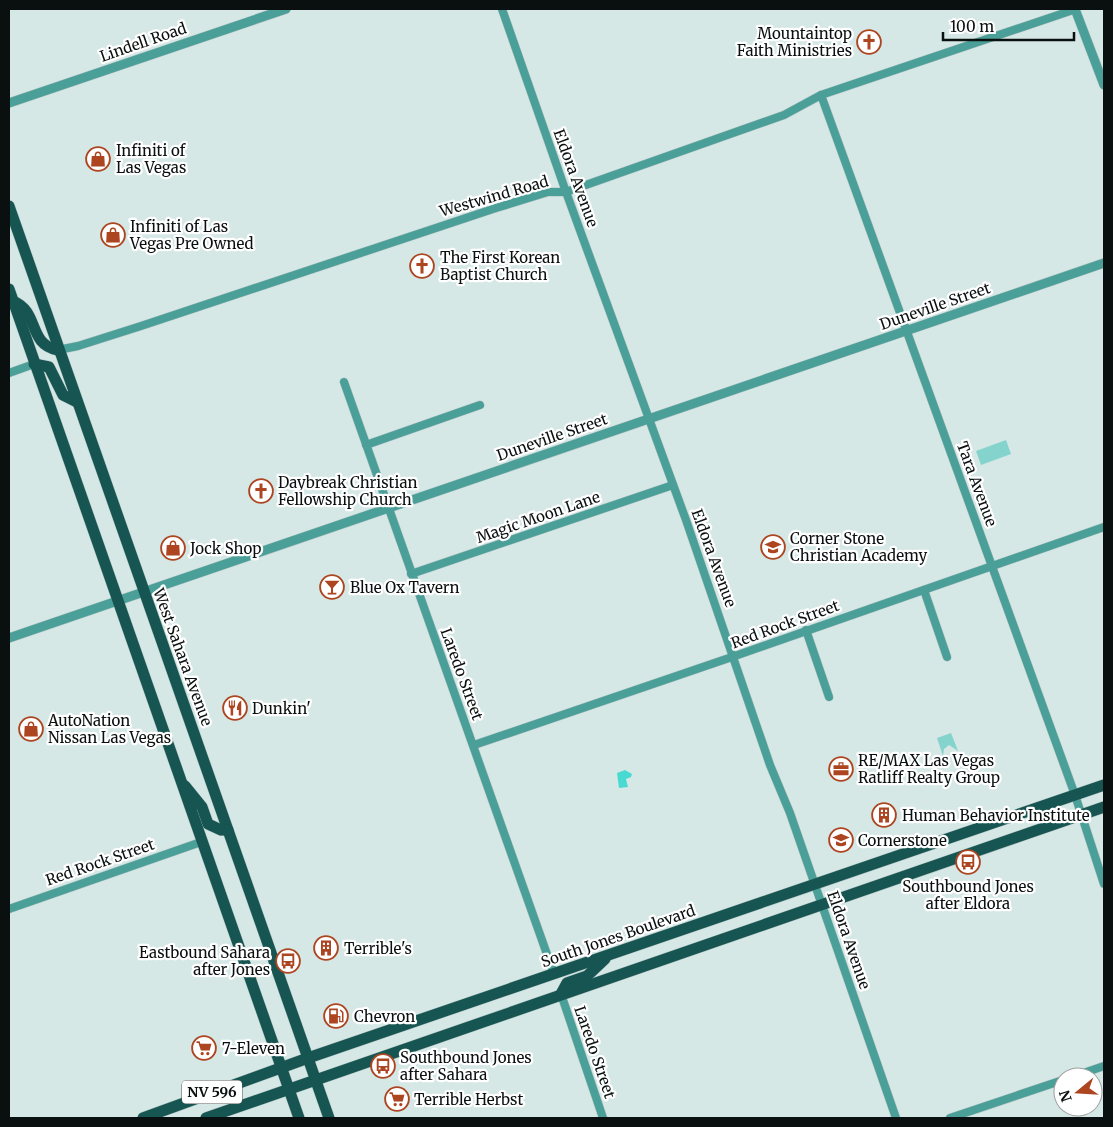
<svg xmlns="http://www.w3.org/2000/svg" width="1113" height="1127" font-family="Merriweather,serif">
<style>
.green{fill:#84d3cc}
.water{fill:#48dad1}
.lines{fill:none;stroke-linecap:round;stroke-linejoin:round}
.minor-casing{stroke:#b4c5c4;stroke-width:9}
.tertiary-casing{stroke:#b4c5c4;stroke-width:10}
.primary-casing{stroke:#b4c5c4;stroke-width:12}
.minor{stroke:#4b9f99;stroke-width:8}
.tertiary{stroke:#4b9f99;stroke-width:9}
.primary{stroke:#165551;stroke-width:11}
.labels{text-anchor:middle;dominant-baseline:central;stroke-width:4.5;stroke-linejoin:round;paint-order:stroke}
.shield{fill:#fff;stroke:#535857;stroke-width:1}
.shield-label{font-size:14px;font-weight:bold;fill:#09100f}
.poi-label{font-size:15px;fill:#09100f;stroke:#fff;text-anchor:start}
.street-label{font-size:15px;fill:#09100f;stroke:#fff}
</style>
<rect width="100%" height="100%" fill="#d5e8e6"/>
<g class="green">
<path d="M 1006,440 L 1011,454 L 981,465 L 976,451 Z"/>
<path d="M 951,733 L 958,751 L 949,745 L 944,749 L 943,756 L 937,738 Z"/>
</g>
<path class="water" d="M 625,770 L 632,774 L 631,777 L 626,779 L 628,787 L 619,788 L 617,773 Z"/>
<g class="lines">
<g class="minor-casing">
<g id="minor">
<path d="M 502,9 L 566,192 L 686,520 L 770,765 L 790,813 L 896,1118"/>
<path d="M 821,95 L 1075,795 L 1104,884"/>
<path d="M 58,350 L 78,346 L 141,326 L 496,208 L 548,192 L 566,192 L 784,115 L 821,95 L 1076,9"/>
<path d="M 9,373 L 34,364"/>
<path d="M 344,382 L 554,974"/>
<path d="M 366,445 L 480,405"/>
<path d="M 411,574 L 673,485"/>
<path d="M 924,590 L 947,657"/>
<path d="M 806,630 L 829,697"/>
<path d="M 474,745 L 732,657 L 1104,527"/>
<path d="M 9,909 L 201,842"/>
<path d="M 561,994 L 603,1118"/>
<path d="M 1072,1077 L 1104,1066"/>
<path d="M 950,1118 L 1063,1080"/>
</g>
</g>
<g class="tertiary-casing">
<g id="tertiary">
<path d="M 1075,9 L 1104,85"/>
<path d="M 9,103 L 286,9"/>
<path d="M 9,638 L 1104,263"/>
</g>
</g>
<g class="primary-casing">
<g id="primary">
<path d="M 9,206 L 329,1118"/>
<path d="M 9,289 L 299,1118"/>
<path d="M 13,301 C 40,312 27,344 58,350"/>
<path d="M 34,364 L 49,367 L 63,395 L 77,402"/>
<path d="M 185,786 L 202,807 L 208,824 L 221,830 L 228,830"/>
<path d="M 561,994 L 567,983 L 587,976 L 605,959"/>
<path d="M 143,1118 L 308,1058 L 1104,785"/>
<path d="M 206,1118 L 1104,807"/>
</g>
</g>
<use href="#minor" class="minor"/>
<use href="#tertiary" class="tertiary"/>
<use href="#primary" class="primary"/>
</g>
<defs>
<g id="church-ring" transform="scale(1.25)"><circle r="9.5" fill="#fff" stroke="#ac4520" stroke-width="1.5"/><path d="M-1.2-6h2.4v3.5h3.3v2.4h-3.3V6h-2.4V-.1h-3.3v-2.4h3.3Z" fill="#ac4520"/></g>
<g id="shop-ring" transform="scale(1.25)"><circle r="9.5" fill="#fff" stroke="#ac4520" stroke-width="1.5"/><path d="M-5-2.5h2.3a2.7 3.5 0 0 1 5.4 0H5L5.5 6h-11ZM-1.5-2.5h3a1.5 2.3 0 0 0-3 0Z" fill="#ac4520"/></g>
<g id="school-ring" transform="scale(1.25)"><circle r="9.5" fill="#fff" stroke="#ac4520" stroke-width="1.5"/><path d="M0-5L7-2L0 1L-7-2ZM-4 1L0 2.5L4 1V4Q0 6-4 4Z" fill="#ac4520"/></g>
<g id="bar-ring" transform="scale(1.25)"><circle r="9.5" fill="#fff" stroke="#ac4520" stroke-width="1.5"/><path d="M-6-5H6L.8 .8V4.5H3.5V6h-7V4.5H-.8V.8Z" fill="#ac4520"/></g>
<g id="restaurant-ring" transform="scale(1.25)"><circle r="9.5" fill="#fff" stroke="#ac4520" stroke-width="1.5"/><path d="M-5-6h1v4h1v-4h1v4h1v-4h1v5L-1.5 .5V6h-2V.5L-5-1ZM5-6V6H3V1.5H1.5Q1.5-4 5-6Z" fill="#ac4520"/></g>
<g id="office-ring" transform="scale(1.25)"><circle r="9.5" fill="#fff" stroke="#ac4520" stroke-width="1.5"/><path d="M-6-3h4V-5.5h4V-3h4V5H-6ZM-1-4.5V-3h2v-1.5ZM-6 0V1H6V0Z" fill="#ac4520"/></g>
<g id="building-ring" transform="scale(1.25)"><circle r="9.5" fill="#fff" stroke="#ac4520" stroke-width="1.5"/><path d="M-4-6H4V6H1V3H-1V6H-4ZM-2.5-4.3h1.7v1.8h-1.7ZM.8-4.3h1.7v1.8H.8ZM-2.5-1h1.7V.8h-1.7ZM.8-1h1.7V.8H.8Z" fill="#ac4520"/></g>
<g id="bus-ring" transform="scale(1.25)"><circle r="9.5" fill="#fff" stroke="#ac4520" stroke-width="1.5"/><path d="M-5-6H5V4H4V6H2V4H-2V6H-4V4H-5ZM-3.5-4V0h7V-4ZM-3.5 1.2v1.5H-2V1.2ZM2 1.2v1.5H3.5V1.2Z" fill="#ac4520"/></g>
<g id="fuel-ring" transform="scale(1.25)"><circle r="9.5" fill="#fff" stroke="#ac4520" stroke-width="1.5"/><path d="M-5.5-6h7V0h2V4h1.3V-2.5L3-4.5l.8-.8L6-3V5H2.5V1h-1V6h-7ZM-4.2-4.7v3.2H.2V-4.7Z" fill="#ac4520"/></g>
<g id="supermarket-ring" transform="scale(1.25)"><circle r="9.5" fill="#fff" stroke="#ac4520" stroke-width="1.5"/><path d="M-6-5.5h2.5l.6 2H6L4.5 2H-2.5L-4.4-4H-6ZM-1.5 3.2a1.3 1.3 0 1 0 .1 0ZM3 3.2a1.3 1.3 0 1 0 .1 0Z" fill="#ac4520"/></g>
</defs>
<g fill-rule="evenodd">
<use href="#church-ring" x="869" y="42"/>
<use href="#shop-ring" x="98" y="159"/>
<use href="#shop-ring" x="113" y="235"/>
<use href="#church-ring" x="422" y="266"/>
<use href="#church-ring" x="261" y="491"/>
<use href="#school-ring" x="773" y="547"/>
<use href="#shop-ring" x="173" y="548"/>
<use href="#bar-ring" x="332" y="587"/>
<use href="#restaurant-ring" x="235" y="708"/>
<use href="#shop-ring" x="31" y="729"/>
<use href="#office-ring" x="841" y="769"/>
<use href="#building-ring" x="884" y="815"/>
<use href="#school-ring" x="841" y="840"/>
<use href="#bus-ring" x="968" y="862"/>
<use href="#building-ring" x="326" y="948"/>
<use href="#bus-ring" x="288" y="961"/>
<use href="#fuel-ring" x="336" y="1016"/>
<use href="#supermarket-ring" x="204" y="1048"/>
<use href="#bus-ring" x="383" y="1066"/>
<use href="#supermarket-ring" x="397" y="1099"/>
</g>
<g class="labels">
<rect class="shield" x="182" y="1080.5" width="60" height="23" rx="4"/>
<g class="shield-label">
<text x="212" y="1092">NV 596</text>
</g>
<g class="poi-label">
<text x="852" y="33" text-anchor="end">Mountaintop<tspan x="852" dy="17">Faith Ministries</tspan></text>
<text x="116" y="150">Infiniti of<tspan x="116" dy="17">Las Vegas</tspan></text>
<text x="130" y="226">Infiniti of Las<tspan x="130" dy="17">Vegas Pre Owned</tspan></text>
<text x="440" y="257">The First Korean<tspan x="440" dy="17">Baptist Church</tspan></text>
<text x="278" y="482">Daybreak Christian<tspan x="278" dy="17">Fellowship Church</tspan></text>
<text x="790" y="538">Corner Stone<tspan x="790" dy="17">Christian Academy</tspan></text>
<text x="190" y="548">Jock Shop</text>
<text x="350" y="587">Blue Ox Tavern</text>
<text x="252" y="708">Dunkin'</text>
<text x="48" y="720">AutoNation<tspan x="48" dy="17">Nissan Las Vegas</tspan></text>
<text x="858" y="760">RE/MAX Las Vegas<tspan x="858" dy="17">Ratliff Realty Group</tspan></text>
<text x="902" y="815">Human Behavior Institute</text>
<text x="858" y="840">Cornerstone</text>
<text x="968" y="886" text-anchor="middle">Southbound Jones<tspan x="968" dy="17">after Eldora</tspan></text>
<text x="344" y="948">Terrible's</text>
<text x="270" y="952" text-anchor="end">Eastbound Sahara<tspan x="270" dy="17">after Jones</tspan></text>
<text x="354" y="1016">Chevron</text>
<text x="222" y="1048">7-Eleven</text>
<text x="400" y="1057">Southbound Jones<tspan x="400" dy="17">after Sahara</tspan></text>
<text x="414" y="1099">Terrible Herbst</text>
</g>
<g class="street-label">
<text transform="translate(143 42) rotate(-19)">Lindell Road</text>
<text transform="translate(576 178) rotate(70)">Eldora Avenue</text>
<text transform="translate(494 196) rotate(-16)">Westwind Road</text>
<text transform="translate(935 306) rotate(-19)">Duneville Street</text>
<text transform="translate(552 437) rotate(-19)">Duneville Street</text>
<text transform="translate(977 484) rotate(70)">Tara Avenue</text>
<text transform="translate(538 517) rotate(-19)">Magic Moon Lane</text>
<text transform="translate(714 558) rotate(70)">Eldora Avenue</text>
<text transform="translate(785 624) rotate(-20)">Red Rock Street</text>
<text transform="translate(183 657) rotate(70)">West Sahara Avenue</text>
<text transform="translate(462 674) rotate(70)">Laredo Street</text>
<text transform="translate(100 862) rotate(-19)">Red Rock Street</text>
<text transform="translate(618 936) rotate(-19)">South Jones Boulevard</text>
<text transform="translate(849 940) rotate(71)">Eldora Avenue</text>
<text transform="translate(595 1052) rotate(71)">Laredo Street</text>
</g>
</g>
<rect width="1113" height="1127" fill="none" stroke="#09100f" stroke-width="20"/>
<g transform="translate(1078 1092) rotate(252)"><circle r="24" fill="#ffffff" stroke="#9d9f9f"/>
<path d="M0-4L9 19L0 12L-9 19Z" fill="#ac4520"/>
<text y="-8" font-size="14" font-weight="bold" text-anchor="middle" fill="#09100f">N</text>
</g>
<path d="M943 32v8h131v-8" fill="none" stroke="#09100f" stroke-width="2.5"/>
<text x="950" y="32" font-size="15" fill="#09100f" stroke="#ffffff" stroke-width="4" paint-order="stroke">100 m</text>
</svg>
